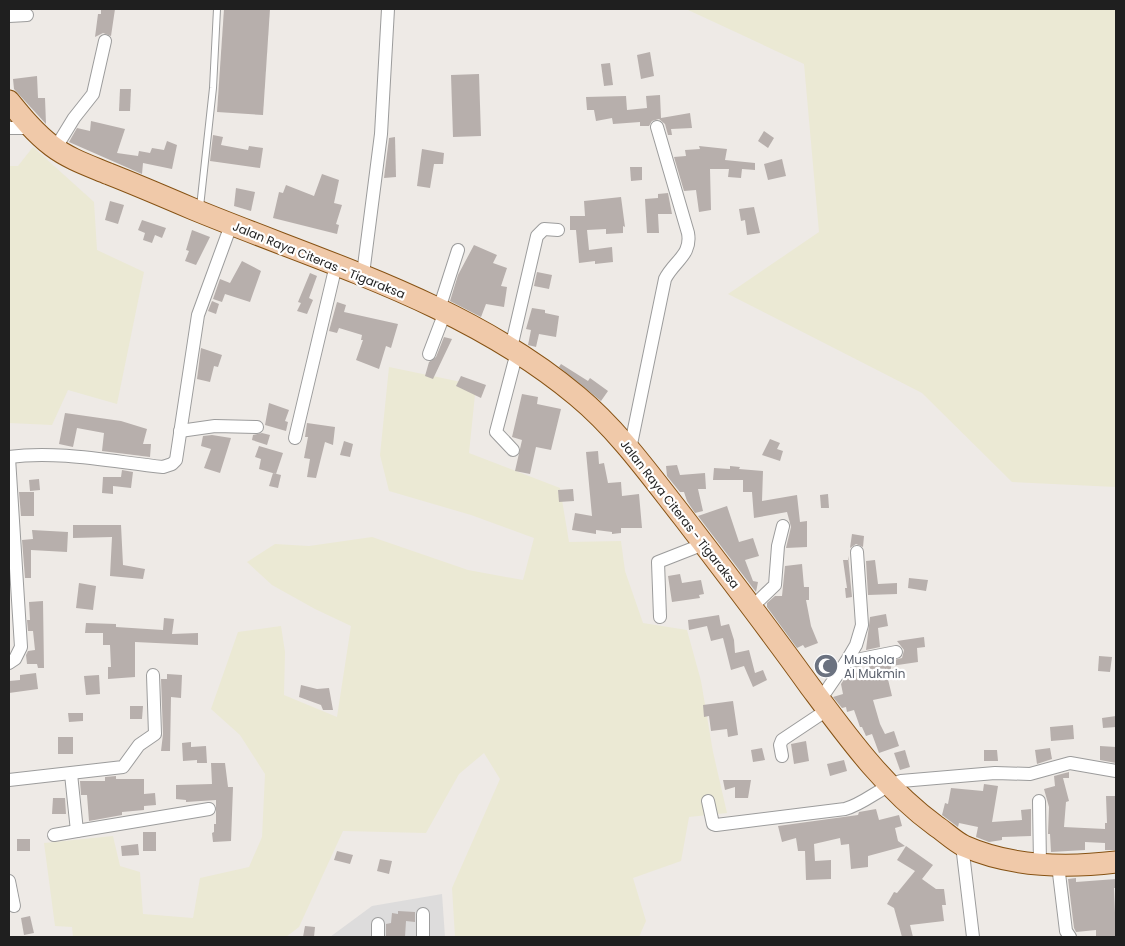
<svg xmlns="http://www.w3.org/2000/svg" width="1125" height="946" font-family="Poppins,sans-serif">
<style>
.residential{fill:#dddcdc}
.farmland{fill:#ebe9d4}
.building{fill:#b7afac}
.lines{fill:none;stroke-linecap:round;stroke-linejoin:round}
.service-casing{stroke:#9c9c9c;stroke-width:8}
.minor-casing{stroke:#9c9c9c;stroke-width:14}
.primary-casing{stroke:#865213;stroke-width:23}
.service{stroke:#fff;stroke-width:6}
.minor{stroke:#fff;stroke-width:12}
.primary{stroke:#f0c9a9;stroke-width:21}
.labels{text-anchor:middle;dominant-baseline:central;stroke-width:4.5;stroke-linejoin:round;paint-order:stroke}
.street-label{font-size:12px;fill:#1f1f1f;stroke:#fff}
.worship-label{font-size:12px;fill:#5b616d;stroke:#fff;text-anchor:start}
</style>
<rect width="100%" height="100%" fill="#eeeae6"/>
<path class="residential" d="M 442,894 L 445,937 L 330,937 L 372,906 Z"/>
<g class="farmland">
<path d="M 686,9 L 1116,9 L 1116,487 L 1012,482 L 922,393 L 728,294 L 819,232 L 804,64 Z"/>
<path d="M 33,147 L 94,202 L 97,250 L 144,272 L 117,404 L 68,390 L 52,425 L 9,423 L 9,166 L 18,166 Z"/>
<path d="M 389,367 L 476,385 L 469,453 L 560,488 L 569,542 L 621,541 L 625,571 L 643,623 L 687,630 L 701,681 L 713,752 L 727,813 L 689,817 L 681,861 L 633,878 L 646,921 L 639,937 L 455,937 L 452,888 L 500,779 L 484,753 L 459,774 L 426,833 L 343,831 L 299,927 L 286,937 L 73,937 L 72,927 L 55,926 L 44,843 L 113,836 L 120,866 L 140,872 L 143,914 L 193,918 L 200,878 L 249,867 L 262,837 L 265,774 L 240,735 L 211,709 L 238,632 L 281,626 L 285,652 L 284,695 L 337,717 L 351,626 L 315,609 L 272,585 L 247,562 L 275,544 L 309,546 L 372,537 L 468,570 L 523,580 L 534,538 L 471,515 L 389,491 L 380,455 Z"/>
</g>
<g class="building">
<path d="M 101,9 L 115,9 L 111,36 L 103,33 L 95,37 L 98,14 L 101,14 Z"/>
<path d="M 224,9 L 270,9 L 263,115 L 217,112 Z"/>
<path d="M 650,52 L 654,76 L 641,79 L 637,55 Z"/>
<path d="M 610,63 L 613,85 L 604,86 L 601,64 Z"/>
<path d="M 479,74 L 481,136 L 453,137 L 451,75 Z"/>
<path d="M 37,76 L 38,98 L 45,98 L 46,124 L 14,89 L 13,79 Z"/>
<path d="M 120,89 L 131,89 L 130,111 L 119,111 Z"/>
<path d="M 660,95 L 661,118 L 690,113 L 692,128 L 671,129 L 672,135 L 668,135 L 665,124 L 659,119 L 652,121 L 649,126 L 640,126 L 640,122 L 613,124 L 612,118 L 596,121 L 594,110 L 587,110 L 586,97 L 626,96 L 627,110 L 647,108 L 646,96 Z"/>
<path d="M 91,121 L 125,129 L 117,153 L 138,156 L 139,151 L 150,153 L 152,148 L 164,150 L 167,141 L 177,145 L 172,169 L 143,163 L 142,174 L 69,142 L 77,128 L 90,131 Z"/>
<path d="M 764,131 L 774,138 L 768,148 L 758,141 Z"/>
<path d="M 213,135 L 223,137 L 221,145 L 248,150 L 249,146 L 263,148 L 260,168 L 210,161 Z"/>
<path d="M 395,137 L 396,177 L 384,178 L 389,138 Z"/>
<path d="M 699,146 L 727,149 L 725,160 L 755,163 L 755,170 L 742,169 L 741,178 L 728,177 L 729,169 L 710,169 L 711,210 L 699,212 L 696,190 L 684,191 L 674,157 L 686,156 L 685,150 L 700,149 Z"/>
<path d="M 422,149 L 444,153 L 443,164 L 434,164 L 430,188 L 417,186 Z"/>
<path d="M 782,159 L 786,176 L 768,180 L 764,164 Z"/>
<path d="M 630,167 L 642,167 L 642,180 L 631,181 Z"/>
<path d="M 322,174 L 339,180 L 334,203 L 342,205 L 336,224 L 339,225 L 337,234 L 273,218 L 279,192 L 283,193 L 286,185 L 314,196 Z"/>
<path d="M 236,188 L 255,192 L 251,211 L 234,206 Z"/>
<path d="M 668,193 L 672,214 L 658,214 L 659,233 L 647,233 L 645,199 L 658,198 L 658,194 Z"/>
<path d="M 621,197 L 625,227 L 623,226 L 623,233 L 606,234 L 606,229 L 587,230 L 589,250 L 612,247 L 613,262 L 595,264 L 595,261 L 579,263 L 576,230 L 570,230 L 570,216 L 585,216 L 584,201 Z"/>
<path d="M 110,201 L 124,205 L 118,224 L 105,220 Z"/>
<path d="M 754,207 L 760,233 L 747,235 L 745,220 L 741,221 L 739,209 Z"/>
<path d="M 142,220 L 166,228 L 162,238 L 155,235 L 152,243 L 143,240 L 145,233 L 138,230 Z"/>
<path d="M 192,230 L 210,237 L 196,265 L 185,261 L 189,251 L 186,250 Z"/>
<path d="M 474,245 L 497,255 L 493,263 L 507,268 L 501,286 L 507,287 L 504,307 L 486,304 L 481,317 L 450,301 L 458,275 Z"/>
<path d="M 242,261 L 261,271 L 250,302 L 225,294 L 222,302 L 213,299 L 220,279 L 230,283 Z"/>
<path d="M 537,272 L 552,275 L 549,289 L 534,286 Z"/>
<path d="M 310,273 L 317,276 L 309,298 L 313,300 L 307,314 L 297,311 L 301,303 L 298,302 Z"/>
<path d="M 212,301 L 219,304 L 216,314 L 208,311 Z"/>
<path d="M 337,302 L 346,305 L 344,312 L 398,324 L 391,348 L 386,346 L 379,369 L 356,360 L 363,340 L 361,340 L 362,335 L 339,328 L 337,333 L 329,331 Z"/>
<path d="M 532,308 L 545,310 L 545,313 L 559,316 L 556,337 L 539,334 L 536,347 L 528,345 L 531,330 L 526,329 Z"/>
<path d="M 444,337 L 452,339 L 433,379 L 425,376 L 429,362 L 436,357 Z"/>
<path d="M 201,348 L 222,355 L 218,367 L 214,366 L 210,382 L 197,379 Z"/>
<path d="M 561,364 L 588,381 L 590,378 L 608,391 L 601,401 L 559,367 Z"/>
<path d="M 461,376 L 486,385 L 481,398 L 456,386 Z"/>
<path d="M 522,394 L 538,397 L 537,404 L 561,409 L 551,450 L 536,447 L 530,474 L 515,471 L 522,440 L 512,437 Z"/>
<path d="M 269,403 L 289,410 L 285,421 L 288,422 L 286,431 L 265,425 Z"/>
<path d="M 65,413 L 121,421 L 147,429 L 143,444 L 151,444 L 150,457 L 102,451 L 104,433 L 77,428 L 73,447 L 59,444 Z"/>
<path d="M 307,423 L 335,427 L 333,445 L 325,442 L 316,478 L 307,477 L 310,459 L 304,458 L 308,437 L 305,437 Z"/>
<path d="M 262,433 L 270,435 L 267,445 L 252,440 L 253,435 Z"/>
<path d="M 212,435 L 231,438 L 220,473 L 204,468 L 211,449 L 201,446 L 203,436 Z"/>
<path d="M 770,439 L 780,443 L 777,449 L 783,451 L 780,461 L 762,455 Z"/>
<path d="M 344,441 L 353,444 L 350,457 L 340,455 Z"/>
<path d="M 259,446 L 283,453 L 276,474 L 259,469 L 261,459 L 255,457 Z"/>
<path d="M 598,451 L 599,464 L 604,463 L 608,483 L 621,482 L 622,496 L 639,494 L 642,528 L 621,528 L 621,533 L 612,534 L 612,532 L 596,530 L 596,534 L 572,530 L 575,513 L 592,516 L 586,452 Z"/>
<path d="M 677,465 L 680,475 L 705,473 L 706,489 L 698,489 L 703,511 L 695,513 L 687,501 L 684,492 L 680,492 L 667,476 L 666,466 Z"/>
<path d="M 730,466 L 740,467 L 739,469 L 763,471 L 762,501 L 797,495 L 800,522 L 807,521 L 807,547 L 786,548 L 791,527 L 787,512 L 754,518 L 752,492 L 743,492 L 743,480 L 713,480 L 714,468 L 730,469 Z"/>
<path d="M 122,470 L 133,472 L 131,488 L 113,486 L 113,494 L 102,493 L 103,477 L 121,477 Z"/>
<path d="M 273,473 L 281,475 L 278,488 L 269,486 Z"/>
<path d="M 39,479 L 40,490 L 30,491 L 29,480 Z"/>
<path d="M 573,489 L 574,501 L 559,502 L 558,490 Z"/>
<path d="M 19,492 L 34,492 L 34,516 L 21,516 Z"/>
<path d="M 828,494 L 829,508 L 821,508 L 820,495 Z"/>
<path d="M 727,506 L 739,542 L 753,538 L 759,556 L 745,560 L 753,581 L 758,582 L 756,592 L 698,516 Z"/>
<path d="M 73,525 L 121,525 L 123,565 L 145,569 L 143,579 L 110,576 L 112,537 L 73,538 Z"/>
<path d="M 32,530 L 68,532 L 67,552 L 31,550 L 31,578 L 25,578 L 22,540 L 33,539 Z"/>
<path d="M 852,534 L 864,536 L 863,547 L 856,544 L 850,548 Z"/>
<path d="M 848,556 L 852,597 L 846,598 L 845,588 L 847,588 L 843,560 L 849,560 Z"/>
<path d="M 875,560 L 878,584 L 897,583 L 897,594 L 868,595 L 866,561 Z"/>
<path d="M 802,564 L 804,587 L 809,587 L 809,600 L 806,600 L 811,626 L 818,643 L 805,648 L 803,645 L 797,648 L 767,607 L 767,603 L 775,596 L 782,596 L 785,566 Z"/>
<path d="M 680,574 L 682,583 L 701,580 L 704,594 L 699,595 L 700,598 L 672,602 L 668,576 Z"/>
<path d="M 909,578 L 928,580 L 926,591 L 908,588 Z"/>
<path d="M 79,583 L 96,586 L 93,610 L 76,608 Z"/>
<path d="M 43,601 L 44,668 L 38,668 L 37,664 L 27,664 L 26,655 L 28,651 L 35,650 L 33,631 L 28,631 L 27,620 L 30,620 L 29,602 Z"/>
<path d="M 886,614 L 888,626 L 878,628 L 880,647 L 866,650 L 870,617 Z"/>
<path d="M 719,615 L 721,626 L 729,624 L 734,640 L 735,653 L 749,650 L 755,673 L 763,670 L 767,680 L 753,687 L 744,666 L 731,670 L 723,638 L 711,641 L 707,626 L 689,630 L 688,620 Z"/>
<path d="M 164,618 L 174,619 L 172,634 L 198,633 L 198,645 L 135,642 L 135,677 L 108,679 L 108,667 L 111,667 L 110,645 L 103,645 L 103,633 L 85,633 L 86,623 L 116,624 L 116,627 L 163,630 Z"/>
<path d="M 924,637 L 925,647 L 917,648 L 918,662 L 891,666 L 891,670 L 886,671 L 892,696 L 873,700 L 880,724 L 885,734 L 894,731 L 899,746 L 879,753 L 872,734 L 866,736 L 862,727 L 860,727 L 854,710 L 847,712 L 846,707 L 842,708 L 833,697 L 843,694 L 841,684 L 845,678 L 851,677 L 850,674 L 870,670 L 869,666 L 902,658 L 904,650 L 897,641 Z"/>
<path d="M 1099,656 L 1112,657 L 1110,672 L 1098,671 Z"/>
<path d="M 36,673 L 38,689 L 9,693 L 9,681 L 20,680 L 20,675 Z"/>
<path d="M 167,674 L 182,675 L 181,698 L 171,697 L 170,751 L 161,751 L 163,734 L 161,679 L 167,679 Z"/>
<path d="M 99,675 L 100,694 L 86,695 L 84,676 Z"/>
<path d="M 301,685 L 317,689 L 329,688 L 333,710 L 323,710 L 321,705 L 299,697 Z"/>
<path d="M 733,701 L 738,735 L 728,737 L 727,729 L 711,731 L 709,716 L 704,717 L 703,705 Z"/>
<path d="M 130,706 L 143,706 L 142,719 L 130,719 Z"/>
<path d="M 68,713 L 83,713 L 83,721 L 69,722 Z"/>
<path d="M 1116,716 L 1116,727 L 1103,728 L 1102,718 Z"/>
<path d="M 1073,725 L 1074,739 L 1051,741 L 1050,727 Z"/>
<rect x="58" y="737" width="15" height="17"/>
<path d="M 806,741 L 809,761 L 794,764 L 791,744 Z"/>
<path d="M 191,742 L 191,747 L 206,746 L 207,763 L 197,763 L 197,760 L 183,761 L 182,743 Z"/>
<path d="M 1100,746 L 1116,747 L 1116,763 L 1100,760 Z"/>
<path d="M 762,748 L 765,760 L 753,762 L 751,750 Z"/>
<path d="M 1050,748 L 1052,759 L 1037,764 L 1035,750 Z"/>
<path d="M 905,750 L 910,767 L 900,770 L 894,753 Z"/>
<path d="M 984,750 L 997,750 L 998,761 L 984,761 Z"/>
<path d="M 844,760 L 847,771 L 830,776 L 827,764 Z"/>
<path d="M 211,763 L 225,763 L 228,787 L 233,787 L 231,841 L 213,842 L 212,833 L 214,832 L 214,824 L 216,824 L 216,800 L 186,802 L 186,800 L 176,799 L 176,785 L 212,784 Z"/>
<path d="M 1069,772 L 1069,778 L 1063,778 L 1069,801 L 1066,802 L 1064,827 L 1105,829 L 1105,823 L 1107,823 L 1106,796 L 1116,796 L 1115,850 L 1105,850 L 1105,843 L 1085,842 L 1085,850 L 1051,852 L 1050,834 L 1048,834 L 1049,807 L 1044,789 L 1055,786 L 1054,776 Z"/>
<path d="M 116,776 L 116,779 L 144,779 L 144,794 L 155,793 L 156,805 L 144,806 L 144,810 L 122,812 L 122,815 L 89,821 L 87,795 L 81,795 L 80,781 L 105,781 L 105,777 Z"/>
<path d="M 723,780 L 751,780 L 748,798 L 735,798 L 735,787 L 725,790 Z"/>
<path d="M 984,784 L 998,786 L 992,822 L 1022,820 L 1021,810 L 1031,809 L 1031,836 L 1002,837 L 1002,840 L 989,842 L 976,837 L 978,827 L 959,823 L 958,827 L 942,815 L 945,803 L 948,804 L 951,788 L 983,791 Z"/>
<path d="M 53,798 L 65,798 L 66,814 L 52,814 Z"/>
<path d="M 876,809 L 879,820 L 899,815 L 902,826 L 895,828 L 898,841 L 905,846 L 868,856 L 868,867 L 851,869 L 849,844 L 841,845 L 840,838 L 814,844 L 815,861 L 831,860 L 831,879 L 806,880 L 805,851 L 798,851 L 796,838 L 782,842 L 778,826 L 858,815 L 859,812 Z"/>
<rect x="143" y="832" width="13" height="19"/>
<rect x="17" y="839" width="13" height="12"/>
<path d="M 138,844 L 139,855 L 122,856 L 121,846 Z"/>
<path d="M 906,846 L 933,865 L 922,879 L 936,889 L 944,889 L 946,905 L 942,905 L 944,921 L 910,925 L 913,937 L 902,937 L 894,908 L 887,904 L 894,892 L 897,893 L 915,871 L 897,860 Z"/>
<path d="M 337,851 L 353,855 L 350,864 L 334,860 Z"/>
<path d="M 380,859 L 392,861 L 389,874 L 377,871 Z"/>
<path d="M 1076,878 L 1076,882 L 1116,879 L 1116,888 L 1114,888 L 1116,937 L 1096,937 L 1096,930 L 1076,932 L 1074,928 L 1068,879 Z"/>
<path d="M 398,911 L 415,912 L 415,922 L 406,921 L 405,937 L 386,937 L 386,924 L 391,923 L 392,913 L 398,914 Z"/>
<path d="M 30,916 L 34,933 L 24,935 L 21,918 Z"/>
<path d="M 305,926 L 315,927 L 314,937 L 303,937 Z"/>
</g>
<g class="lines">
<g class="service-casing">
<path id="service" d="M 200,207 L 213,88 L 217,9"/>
</g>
<g class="minor-casing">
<g id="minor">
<path d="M 9,16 L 27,15"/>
<path d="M 9,128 L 31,128"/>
<path d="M 55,149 L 74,118 L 93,94 L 105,41"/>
<path d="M 363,274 L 381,134 L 388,9"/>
<path d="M 439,309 L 458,250"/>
<path d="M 511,348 L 537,236 L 544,229 L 558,230"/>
<path d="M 429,354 L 445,312"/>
<path d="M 180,431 L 215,426 L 257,427"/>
<path d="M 295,438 L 336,265"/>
<path d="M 630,449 L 665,279 C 674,261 692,255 688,233 L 657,127"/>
<path d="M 513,450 L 496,432 L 517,352"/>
<path d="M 9,457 C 58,450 114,462 163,467 L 172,464 L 176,460 L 198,315 L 231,225"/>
<path d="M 9,458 L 21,647 L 15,659 L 9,663"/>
<path d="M 752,607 L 775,585 L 778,546 L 783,526"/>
<path d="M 660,617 L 658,562 L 704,544"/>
<path d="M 846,662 L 856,645 L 862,625 L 857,552"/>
<path d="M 820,700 L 846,662 L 896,652"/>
<path d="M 782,756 L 780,745 L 782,740 L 827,710"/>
<path d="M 71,774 L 77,831 L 209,809"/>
<path d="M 9,780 L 123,767 L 139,745 L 155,734 L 153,675"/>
<path d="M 708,801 L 713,824 L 716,825 L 845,809 C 866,803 880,787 901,781 L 995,773 L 1030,774 L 1070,763 L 1116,771"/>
<path d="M 1039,801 L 1040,864"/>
<path d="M 54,835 L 77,831"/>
<path d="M 962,845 L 973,937"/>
<path d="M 1058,865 L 1066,931 L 1070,937"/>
<path d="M 9,881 L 14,906"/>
<path d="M 378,937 L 378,924"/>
<path d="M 423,937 L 423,914"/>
</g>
</g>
<g class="primary-casing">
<path id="primary" d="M 9,101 C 22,117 35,133 52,146 C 69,159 90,166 109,174 C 137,185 165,197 193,209 C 324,263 466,303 577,396 C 618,430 650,475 683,517 C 726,573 768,628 809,685 C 847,736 884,788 936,826 C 945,832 954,841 964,846 C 1011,867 1066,868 1116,862"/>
</g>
<use href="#service" class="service"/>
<use href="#minor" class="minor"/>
<use href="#primary" class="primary"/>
</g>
<defs>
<g id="mosque-disc" transform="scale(1.25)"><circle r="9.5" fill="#6b7280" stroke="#fff"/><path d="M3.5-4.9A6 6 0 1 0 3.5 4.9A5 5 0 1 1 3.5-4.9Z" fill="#fff"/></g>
</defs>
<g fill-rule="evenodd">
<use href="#mosque-disc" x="826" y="666"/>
</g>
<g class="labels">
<g class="street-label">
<text transform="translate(319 260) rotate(22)">Jalan Raya Citeras - Tigaraksa</text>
<text transform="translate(680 514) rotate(52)">Jalan Raya Citeras - Tigaraksa</text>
</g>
<g class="worship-label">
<text x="844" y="659">Mushola<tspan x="844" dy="14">Al Mukmin</tspan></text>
</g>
</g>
<rect width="1125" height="946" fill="none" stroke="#1f1f1f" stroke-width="20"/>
</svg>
